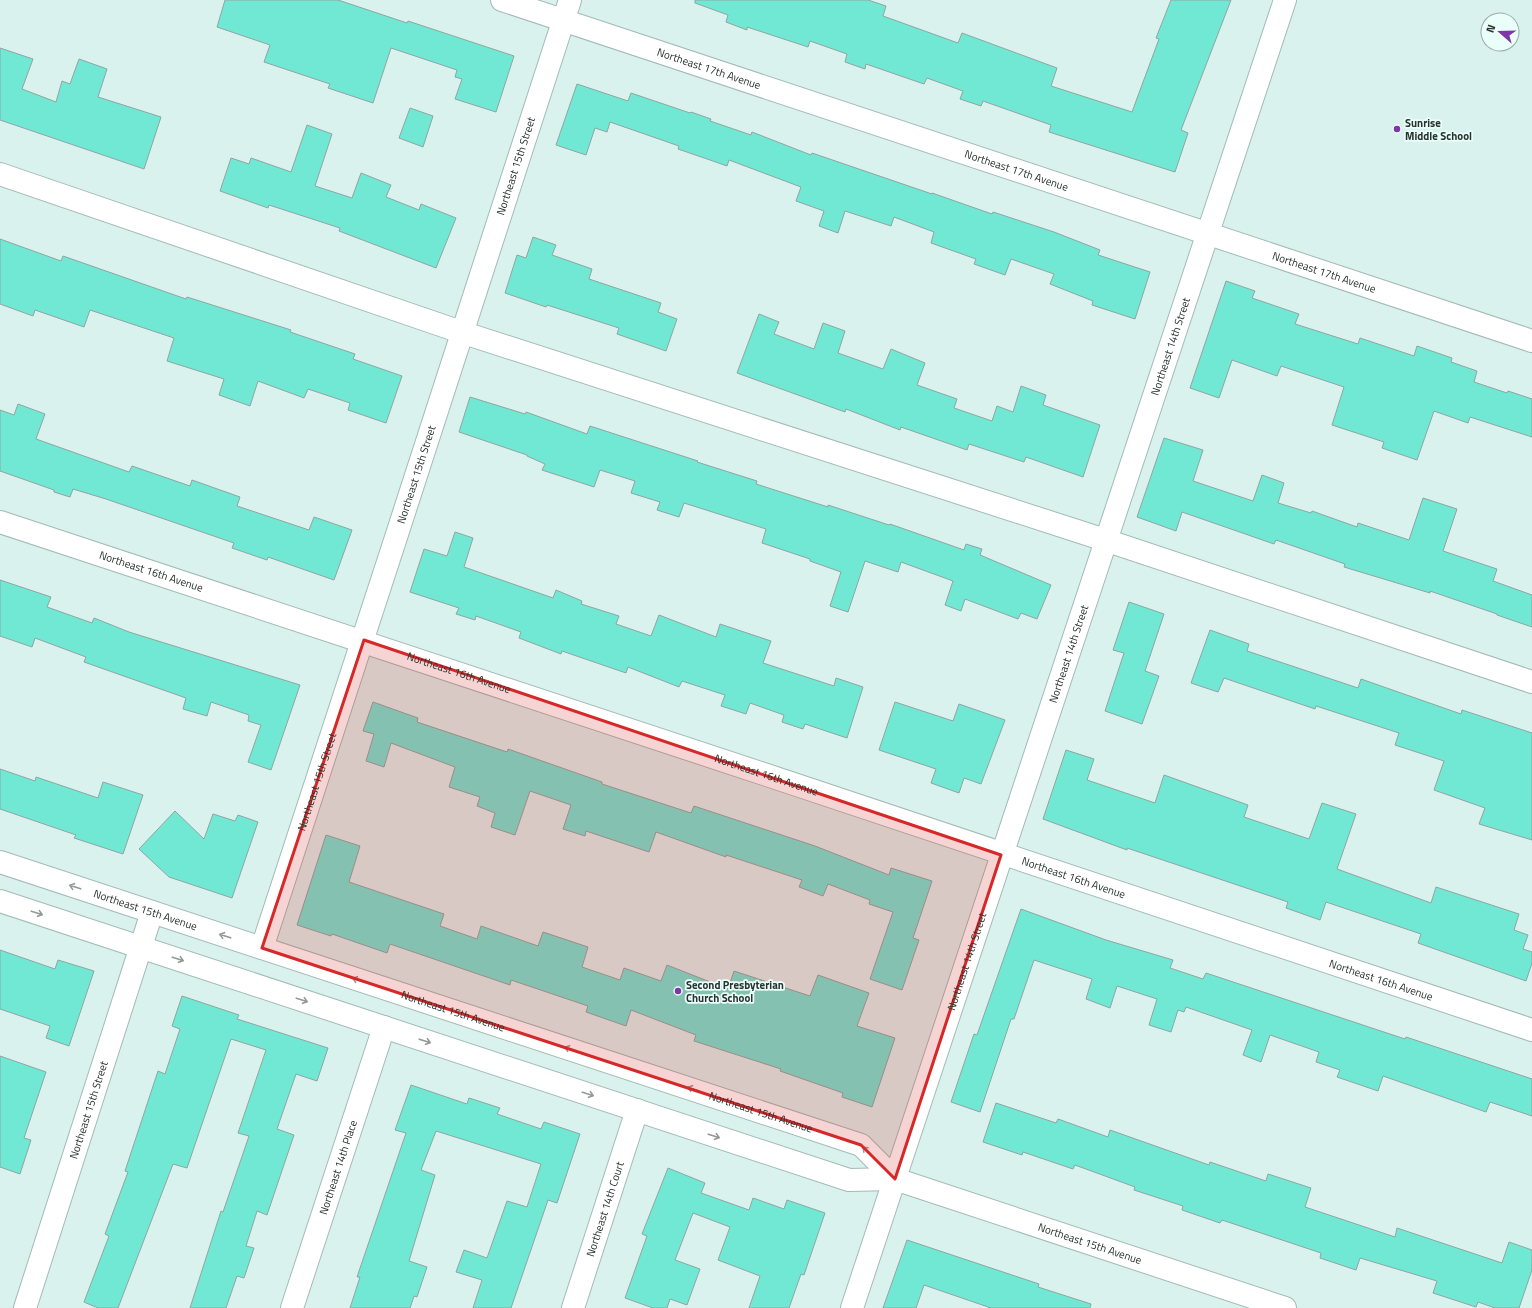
<svg xmlns="http://www.w3.org/2000/svg" width="1532" height="1308" font-family="'Titillium Web',sans-serif">
<style>
.building{fill:#70e8d3;stroke:#8ea6a1}
.lines{fill:none;stroke-linecap:round;stroke-linejoin:round}
.minor-casing{stroke:#a3bbb6;stroke-width:24}
.minor{stroke:#fff;stroke-width:22}
.oneway{stroke:#949898}
.marked{fill:#d62828;fill-opacity:0.2;stroke:#d62828;stroke-width:3;stroke-linejoin:round}
.poi-dot{fill:#7f36a9;stroke:#eafefa;stroke-width:1.5}
.labels{text-anchor:middle;dominant-baseline:central;stroke-width:3.5;stroke-linejoin:round;paint-order:stroke}
.street-label{font-size:11px;fill:#283230;stroke:#eafefa}
.poi-label{font-size:11px;font-weight:bold;fill:#283230;stroke:#eafefa;text-anchor:start}
</style>
<rect width="100%" height="100%" fill="#d9f2ed"/>
<g class="building">
<path d="M 225,0 L 338,0 L 407,23 L 408,21 L 514,56 L 496,112 L 455,99 L 462,79 L 455,77 L 457,70 L 391,48 L 373,103 L 328,88 L 330,84 L 264,62 L 270,45 L 217,27 Z"/>
<path d="M 695,0 L 868,0 L 886,6 L 883,16 L 958,43 L 962,33 L 1057,68 L 1051,86 L 1132,112 L 1159,39 L 1156,38 L 1171,0 L 1231,0 L 1181,130 L 1188,133 L 1175,172 L 1049,132 L 1051,125 L 983,101 L 981,106 L 960,99 L 963,91 L 927,78 L 924,84 L 866,64 L 865,69 L 845,62 L 847,54 L 810,41 L 808,47 L 747,27 L 747,30 L 726,22 L 728,15 L 695,3 Z"/>
<path d="M 0,48 L 33,59 L 22,89 L 56,102 L 62,81 L 70,84 L 79,59 L 107,69 L 98,97 L 161,117 L 144,169 L 0,120 Z"/>
<path d="M 577,84 L 628,101 L 631,93 L 690,113 L 691,112 L 711,119 L 710,121 L 751,135 L 752,132 L 811,155 L 812,153 L 932,194 L 932,193 L 992,214 L 993,212 L 1054,232 L 1100,250 L 1098,255 L 1150,272 L 1135,319 L 1092,305 L 1093,301 L 1050,284 L 1054,274 L 1011,259 L 1005,275 L 974,264 L 976,259 L 931,243 L 934,232 L 894,217 L 891,226 L 845,211 L 838,233 L 819,226 L 824,211 L 796,201 L 801,187 L 729,160 L 727,166 L 710,160 L 678,149 L 679,146 L 610,122 L 607,132 L 595,128 L 586,155 L 556,145 Z"/>
<path d="M 410,108 L 433,116 L 423,147 L 399,138 Z"/>
<path d="M 307,125 L 332,134 L 315,186 L 352,198 L 361,173 L 391,185 L 386,197 L 419,210 L 421,204 L 456,218 L 436,268 L 339,231 L 340,228 L 269,205 L 268,208 L 220,191 L 231,158 L 249,164 L 251,158 L 291,172 Z"/>
<path d="M 533,237 L 556,245 L 552,255 L 592,269 L 589,279 L 661,303 L 658,312 L 677,319 L 666,351 L 617,334 L 619,328 L 547,305 L 546,307 L 505,293 L 517,255 L 526,258 Z"/>
<path d="M 0,239 L 61,261 L 63,256 L 186,299 L 187,297 L 291,330 L 290,332 L 355,354 L 353,359 L 402,376 L 386,423 L 348,410 L 350,403 L 308,389 L 304,398 L 258,381 L 250,406 L 219,395 L 224,379 L 167,361 L 174,338 L 90,310 L 84,327 L 35,310 L 33,316 L 0,304 Z"/>
<path d="M 1226,281 L 1255,291 L 1252,298 L 1299,314 L 1295,324 L 1358,344 L 1360,338 L 1414,356 L 1417,346 L 1452,358 L 1451,362 L 1477,371 L 1474,382 L 1507,393 L 1508,391 L 1532,399 L 1532,437 L 1470,417 L 1468,423 L 1434,411 L 1417,460 L 1382,448 L 1384,442 L 1332,425 L 1344,387 L 1281,366 L 1277,376 L 1232,360 L 1219,398 L 1190,388 Z"/>
<path d="M 759,314 L 779,322 L 774,334 L 814,349 L 823,323 L 845,331 L 838,353 L 883,369 L 891,349 L 925,363 L 917,385 L 957,399 L 954,408 L 992,421 L 997,406 L 1013,412 L 1021,386 L 1046,395 L 1043,405 L 1100,425 L 1083,477 L 1026,457 L 1024,462 L 969,444 L 967,450 L 901,427 L 900,430 L 846,409 L 845,412 L 737,373 Z"/>
<path d="M 470,397 L 525,414 L 526,412 L 587,434 L 590,426 L 698,461 L 697,462 L 757,481 L 756,484 L 828,507 L 828,505 L 889,525 L 890,524 L 964,550 L 966,544 L 982,549 L 980,555 L 1051,585 L 1037,619 L 1021,613 L 1018,619 L 965,599 L 961,611 L 945,605 L 953,581 L 901,562 L 898,572 L 865,561 L 848,612 L 830,606 L 841,572 L 810,561 L 810,559 L 762,543 L 766,529 L 684,503 L 679,517 L 657,510 L 660,502 L 631,493 L 635,481 L 600,470 L 594,487 L 542,470 L 545,464 L 527,456 L 527,455 L 459,432 Z"/>
<path d="M 18,404 L 45,414 L 36,439 L 129,472 L 132,466 L 190,486 L 192,480 L 240,497 L 237,506 L 309,530 L 314,517 L 352,530 L 334,580 L 268,557 L 267,560 L 232,548 L 234,543 L 106,499 L 73,489 L 70,497 L 54,492 L 54,490 L 0,471 L 0,410 L 14,415 Z"/>
<path d="M 1164,438 L 1203,450 L 1193,481 L 1253,501 L 1262,475 L 1284,483 L 1278,503 L 1311,513 L 1312,511 L 1357,527 L 1358,523 L 1409,540 L 1423,498 L 1457,509 L 1443,551 L 1497,569 L 1493,581 L 1532,595 L 1532,627 L 1497,615 L 1497,614 L 1430,591 L 1430,593 L 1344,567 L 1345,564 L 1276,540 L 1274,544 L 1182,512 L 1176,531 L 1137,517 Z"/>
<path d="M 455,532 L 473,538 L 464,567 L 553,598 L 556,590 L 582,601 L 581,604 L 619,616 L 616,624 L 651,636 L 659,615 L 716,637 L 720,624 L 771,641 L 763,663 L 834,686 L 836,678 L 863,687 L 847,738 L 805,724 L 803,729 L 782,722 L 784,715 L 750,703 L 746,714 L 721,706 L 725,695 L 682,681 L 679,687 L 628,667 L 626,673 L 562,651 L 561,654 L 519,638 L 521,632 L 476,616 L 475,620 L 456,614 L 459,608 L 410,592 L 424,549 L 447,556 Z"/>
<path d="M 0,580 L 51,597 L 47,607 L 92,623 L 94,618 L 129,632 L 300,685 L 271,770 L 248,762 L 261,725 L 248,721 L 249,715 L 211,702 L 207,716 L 183,709 L 186,698 L 84,662 L 86,657 L 35,638 L 32,647 L 0,636 Z"/>
<path d="M 1129,602 L 1164,614 L 1145,671 L 1159,676 L 1142,724 L 1105,711 L 1124,653 L 1113,650 Z"/>
<path d="M 1210,630 L 1249,644 L 1247,651 L 1358,688 L 1361,679 L 1461,714 L 1462,710 L 1532,733 L 1532,840 L 1479,824 L 1485,808 L 1434,790 L 1444,761 L 1395,745 L 1399,733 L 1316,706 L 1315,709 L 1224,678 L 1218,692 L 1191,683 Z"/>
<path d="M 373,702 L 418,718 L 417,722 L 507,752 L 508,749 L 602,782 L 602,784 L 691,813 L 694,806 L 815,846 L 889,875 L 891,868 L 932,881 L 913,938 L 919,940 L 902,990 L 870,979 L 893,912 L 869,904 L 870,900 L 828,884 L 823,896 L 799,887 L 802,880 L 726,855 L 726,857 L 656,832 L 649,852 L 586,831 L 585,836 L 563,829 L 571,805 L 530,791 L 515,835 L 491,827 L 495,813 L 477,806 L 480,797 L 449,787 L 455,767 L 391,743 L 384,767 L 366,761 L 374,734 L 363,731 Z"/>
<path d="M 895,702 L 953,721 L 959,704 L 1005,720 L 981,784 L 964,778 L 959,793 L 931,783 L 936,769 L 879,750 Z"/>
<path d="M 1066,750 L 1094,759 L 1087,780 L 1155,803 L 1164,775 L 1248,805 L 1244,817 L 1309,839 L 1322,803 L 1356,814 L 1337,869 L 1431,903 L 1436,887 L 1519,914 L 1514,930 L 1528,935 L 1523,949 L 1532,952 L 1532,963 L 1526,981 L 1418,943 L 1421,934 L 1326,902 L 1320,920 L 1286,908 L 1288,902 L 1127,848 L 1127,850 L 1043,819 Z"/>
<path d="M 0,769 L 35,781 L 36,777 L 98,798 L 103,782 L 143,795 L 123,854 L 74,838 L 76,835 L 0,809 Z"/>
<path d="M 175,811 L 204,839 L 213,814 L 235,821 L 238,815 L 258,822 L 232,898 L 169,877 L 139,849 Z"/>
<path d="M 326,835 L 360,846 L 349,882 L 444,914 L 440,926 L 477,939 L 481,926 L 538,946 L 543,932 L 588,947 L 582,967 L 620,980 L 624,968 L 661,981 L 667,965 L 728,989 L 734,971 L 810,996 L 818,975 L 869,993 L 857,1026 L 895,1038 L 872,1107 L 842,1097 L 843,1093 L 780,1071 L 781,1069 L 694,1041 L 696,1035 L 631,1010 L 626,1026 L 586,1012 L 588,1006 L 511,980 L 510,985 L 390,944 L 387,953 L 332,934 L 331,936 L 297,925 Z"/>
<path d="M 1021,909 L 1106,940 L 1173,960 L 1170,968 L 1203,979 L 1206,973 L 1405,1039 L 1406,1037 L 1532,1079 L 1532,1116 L 1490,1102 L 1486,1112 L 1383,1076 L 1378,1091 L 1337,1077 L 1340,1070 L 1316,1062 L 1319,1052 L 1270,1035 L 1261,1062 L 1243,1055 L 1252,1030 L 1186,1007 L 1184,1012 L 1178,1010 L 1171,1032 L 1149,1025 L 1157,999 L 1117,986 L 1110,1008 L 1086,999 L 1092,979 L 1034,960 L 1014,1019 L 1011,1019 L 980,1112 L 951,1102 L 974,1034 L 977,1035 Z"/>
<path d="M 0,950 L 55,969 L 58,960 L 94,971 L 69,1046 L 46,1038 L 50,1026 L 0,1009 Z"/>
<path d="M 182,996 L 239,1015 L 237,1019 L 328,1048 L 317,1081 L 296,1074 L 277,1129 L 294,1135 L 267,1215 L 257,1211 L 246,1246 L 254,1248 L 244,1278 L 237,1276 L 226,1308 L 190,1308 L 221,1211 L 223,1212 L 249,1136 L 238,1133 L 266,1050 L 231,1039 L 187,1168 L 173,1164 L 118,1308 L 98,1308 L 84,1302 L 109,1236 L 105,1234 L 128,1172 L 125,1171 L 158,1071 L 165,1074 L 180,1029 L 172,1026 Z"/>
<path d="M 0,1056 L 46,1072 L 24,1138 L 31,1140 L 20,1174 L 0,1167 Z"/>
<path d="M 411,1085 L 467,1104 L 469,1098 L 500,1108 L 497,1114 L 541,1129 L 544,1122 L 580,1134 L 557,1203 L 548,1200 L 511,1308 L 473,1308 L 482,1280 L 456,1272 L 464,1250 L 487,1258 L 507,1201 L 527,1207 L 541,1164 L 436,1131 L 421,1170 L 435,1175 L 409,1261 L 427,1267 L 417,1297 L 414,1296 L 410,1308 L 350,1308 L 360,1277 L 357,1277 L 406,1133 L 395,1130 Z"/>
<path d="M 996,1103 L 1056,1123 L 1058,1119 L 1108,1137 L 1110,1130 L 1209,1165 L 1210,1162 L 1266,1181 L 1268,1174 L 1311,1188 L 1305,1207 L 1395,1237 L 1397,1228 L 1502,1263 L 1509,1242 L 1532,1250 L 1532,1270 L 1519,1308 L 1495,1308 L 1478,1302 L 1476,1307 L 1433,1293 L 1437,1281 L 1360,1258 L 1356,1270 L 1320,1258 L 1321,1253 L 1222,1220 L 1220,1223 L 1182,1210 L 1183,1206 L 1134,1190 L 1135,1187 L 1075,1165 L 1073,1169 L 1023,1152 L 1022,1155 L 983,1142 Z"/>
<path d="M 668,1168 L 705,1183 L 701,1193 L 749,1210 L 753,1198 L 784,1209 L 787,1200 L 825,1213 L 804,1275 L 801,1274 L 789,1308 L 749,1308 L 760,1276 L 718,1260 L 730,1227 L 693,1213 L 675,1260 L 700,1269 L 687,1305 L 670,1299 L 667,1308 L 653,1308 L 625,1298 L 647,1236 L 642,1234 Z"/>
<path d="M 907,1240 L 1039,1284 L 1038,1287 L 1091,1304 L 1090,1308 L 991,1308 L 924,1285 L 916,1308 L 883,1308 Z"/>
</g>
<g class="lines">
<g class="minor-casing">
<g id="minor">
<path id="s1" d="M 502,0 L 1532,341"/>
<path d="M 0,174 L 461,332 L 1105,540 L 1532,682"/>
<path id="s2" d="M 0,522 C 512,688 1021,861 1532,1030"/>
<path id="s3" d="M 0,862 L 861,1145 L 895,1179"/>
<path id="s4" d="M 0,901 L 849,1180 L 895,1179 L 1285,1308"/>
<path id="s5" d="M 262,948 C 367,633 466,315 570,0"/>
<path id="s6" d="M 25,1308 L 152,912"/>
<path id="s7" d="M 292,1308 L 384,1027"/>
<path id="s8" d="M 573,1308 L 637,1110"/>
<path id="s9" d="M 852,1308 L 1285,0"/>
</g>
</g>
<use href="#minor" class="minor"/>
</g>
<defs><path id="oneway-shaft" d="M-6 0H5M1.5-3L5.5 0L1.5 3" fill="none" stroke-width="1.6" stroke-linecap="round" stroke-linejoin="round"/></defs>
<g class="oneway">
<use href="#oneway-shaft" transform="translate(75 887) rotate(-162)"/>
<use href="#oneway-shaft" transform="translate(37 913) rotate(18)"/>
<use href="#oneway-shaft" transform="translate(225 936) rotate(-162)"/>
<use href="#oneway-shaft" transform="translate(178 959) rotate(18)"/>
<use href="#oneway-shaft" transform="translate(358 980) rotate(-162)"/>
<use href="#oneway-shaft" transform="translate(302 1000) rotate(18)"/>
<use href="#oneway-shaft" transform="translate(425 1041) rotate(18)"/>
<use href="#oneway-shaft" transform="translate(570 1049) rotate(-162)"/>
<use href="#oneway-shaft" transform="translate(693 1089) rotate(-162)"/>
<use href="#oneway-shaft" transform="translate(588 1094) rotate(18)"/>
<use href="#oneway-shaft" transform="translate(714 1136) rotate(18)"/>
<use href="#oneway-shaft" transform="translate(867 1151) rotate(-136)"/>
</g>
<path class="marked" d="M 364,640 L 1001,855 L 895,1179 L 861,1145 L 262,948 Z"/>
<g class="poi-dot">
<circle cx="1397" cy="129" r="4"/>
<circle cx="678" cy="991" r="4"/>
</g>
<g class="labels">
<g class="street-label">
<text stroke="none"><textPath href="#s1" startOffset="218">Northeast 17th Avenue</textPath></text>
<text stroke="none"><textPath href="#s5" startOffset="822">Northeast 15th Street</textPath></text>
<text stroke="none"><textPath href="#s1" startOffset="542">Northeast 17th Avenue</textPath></text>
<text stroke="none"><textPath href="#s1" startOffset="866">Northeast 17th Avenue</textPath></text>
<text stroke="none"><textPath href="#s9" startOffset="1013">Northeast 14th Street</textPath></text>
<text stroke="none"><textPath href="#s5" startOffset="498">Northeast 15th Street</textPath></text>
<text stroke="none"><textPath href="#s2" startOffset="159">Northeast 16th Avenue</textPath></text>
<text stroke="none"><textPath href="#s9" startOffset="689">Northeast 14th Street</textPath></text>
<text stroke="none"><textPath href="#s2" startOffset="483">Northeast 16th Avenue</textPath></text>
<text stroke="none"><textPath href="#s2" startOffset="807">Northeast 16th Avenue</textPath></text>
<text stroke="none"><textPath href="#s5" startOffset="175">Northeast 15th Street</textPath></text>
<text stroke="none"><textPath href="#s2" startOffset="1131">Northeast 16th Avenue</textPath></text>
<text stroke="none"><textPath href="#s3" startOffset="153">Northeast 15th Avenue</textPath></text>
<text stroke="none"><textPath href="#s9" startOffset="365">Northeast 14th Street</textPath></text>
<text stroke="none"><textPath href="#s2" startOffset="1455">Northeast 16th Avenue</textPath></text>
<text stroke="none"><textPath href="#s3" startOffset="477">Northeast 15th Avenue</textPath></text>
<text stroke="none"><textPath href="#s6" startOffset="208">Northeast 15th Street</textPath></text>
<text stroke="none"><textPath href="#s3" startOffset="801">Northeast 15th Avenue</textPath></text>
<text stroke="none"><textPath href="#s7" startOffset="148">Northeast 14th Place</textPath></text>
<text stroke="none"><textPath href="#s8" startOffset="104">Northeast 14th Court</textPath></text>
<text stroke="none"><textPath href="#s4" startOffset="1145">Northeast 15th Avenue</textPath></text>
</g>
<g class="poi-label">
<text x="1405" y="123">Sunrise<tspan x="1405" dy="13">Middle School</tspan></text>
<text x="686" y="985">Second Presbyterian<tspan x="686" dy="13">Church School</tspan></text>
</g>
</g>
<g transform="translate(1500 32) rotate(290)"><circle r="19" fill="#eafefa" stroke="#9caca9"/>
<path d="M0-3L7 15L0 10L-7 15Z" fill="#7f36a9"/>
<text y="-6" font-size="11" font-weight="bold" text-anchor="middle" fill="#283230">N</text>
</g>
</svg>
